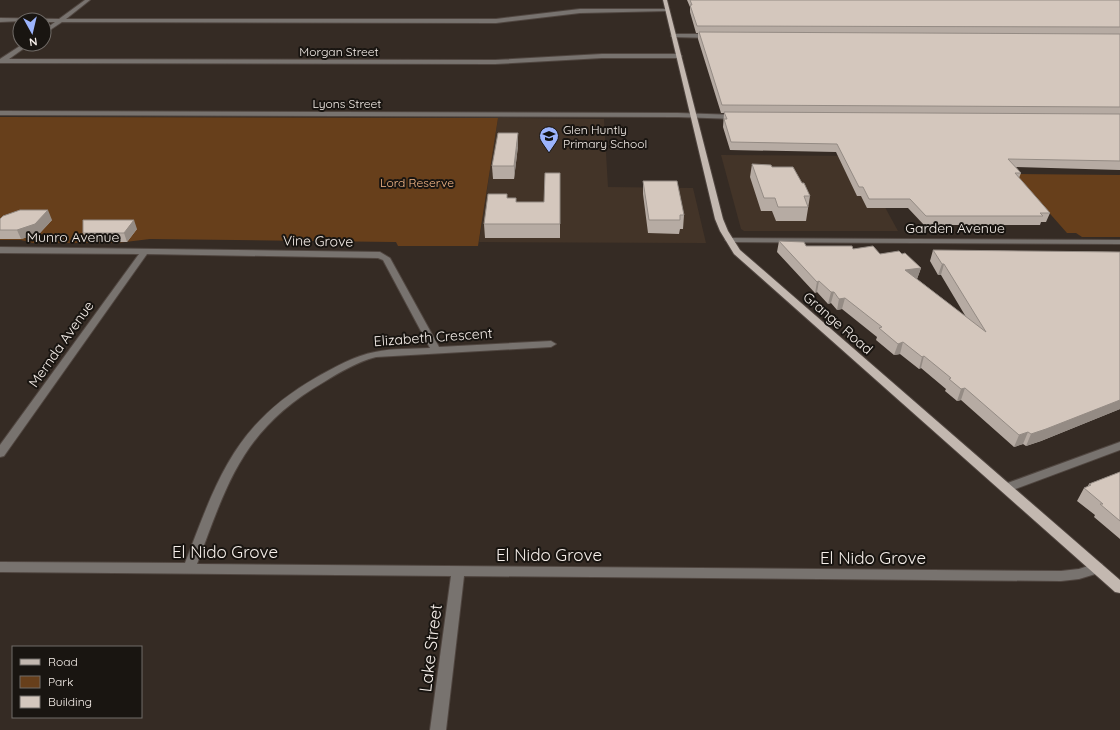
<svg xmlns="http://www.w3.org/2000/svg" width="1120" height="730" font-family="Quicksand,sans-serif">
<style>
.built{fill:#433428}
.green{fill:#673f1b}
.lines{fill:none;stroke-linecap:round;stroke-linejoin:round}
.minor-casing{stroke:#504640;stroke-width:2}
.major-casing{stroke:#504640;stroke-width:2}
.minor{fill:#78736f;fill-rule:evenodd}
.major{fill:#c3b8b0;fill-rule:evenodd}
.wall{fill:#b6aba3}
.shaded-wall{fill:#948b84}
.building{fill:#d4c7bd;stroke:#948b84}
.labels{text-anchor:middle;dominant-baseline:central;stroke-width:4;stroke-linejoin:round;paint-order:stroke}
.far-street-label{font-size:12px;fill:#f6efea;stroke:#191511}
.far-poi-label{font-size:12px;fill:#f6efea;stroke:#191511;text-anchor:start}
.far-park-label{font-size:12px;fill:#f5b888;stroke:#191511}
.street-label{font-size:14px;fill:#f6efea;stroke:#191511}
.near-street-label{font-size:17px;fill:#f6efea;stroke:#191511}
</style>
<rect width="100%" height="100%" fill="#352b24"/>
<g class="built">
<path d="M 498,118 L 604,119 L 608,187 L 693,188 L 706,243 L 479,242 Z"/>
<path d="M 721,155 L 857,156 L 898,231 L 744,231 L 741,229 Z"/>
</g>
<g class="green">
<path d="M 0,117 L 498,118 L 478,246 L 398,246 L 396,242 L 393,242 L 150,239 L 117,243 L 33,243 L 21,240 L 0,240 Z"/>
<path d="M 1015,174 L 1120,175 L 1120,237 L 1082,237 L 1076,233 L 1067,233 Z"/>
</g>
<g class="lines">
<g class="minor-casing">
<g id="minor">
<path d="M 85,0 L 90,0 L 66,19 L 496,19 L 580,9 L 667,9 L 669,10 L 667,11 L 580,13 L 496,23 L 62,22 L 44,34 L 44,30 L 55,22 L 44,22 L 44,20 L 0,22 L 0,18 L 59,19 Z"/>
<path d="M 674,34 L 712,34 L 715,36 L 712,38 L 672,37 L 671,36 Z"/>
<path d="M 23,44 L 30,44 L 9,59 L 495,60 L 602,54 L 679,54 L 682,56 L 679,58 L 602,58 L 495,64 L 0,63 L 0,59 Z"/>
<path d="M 0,111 L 678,113 L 736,115 L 739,117 L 736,119 L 678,117 L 0,115 Z"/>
<path d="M 726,238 L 1120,240 L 1120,244 L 729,242 L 725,240 Z"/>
<path d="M 0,247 L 380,252 L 390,258 L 439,347 L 551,341 L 556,344 L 551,347 L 376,357 C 357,362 340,372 324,382 C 243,429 228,481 197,564 L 1061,571 L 1079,569 L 1097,563 L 1102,564 L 1103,568 L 1102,572 L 1079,579 L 1061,581 L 464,576 L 446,730 L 430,730 L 451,576 L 0,572 L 0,562 L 185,563 C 217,480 234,424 317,377 C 335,367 354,356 375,352 C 393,348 412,349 430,348 L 383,260 L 378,258 L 147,254 L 4,456 L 0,457 L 0,445 L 139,254 L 0,253 Z"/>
<path d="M 1120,442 L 1120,450 L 1010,491 L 1006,492 L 1002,491 L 1000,488 L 1002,485 Z"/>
</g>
</g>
<g class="major-casing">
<path id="major" d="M 663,0 L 667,0 L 723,219 L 728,231 L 740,250 L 1120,580 L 1120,593 L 1115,592 L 734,254 L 720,231 L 715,219 Z"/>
</g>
<use href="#minor" class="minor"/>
<use href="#major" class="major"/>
</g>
<g class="wall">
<path d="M 687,0 L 1120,0 L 1120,170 L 1016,167 L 1021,173 L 1019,178 L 1050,213 L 1046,222 L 1041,222 L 1040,225 L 924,225 L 908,208 L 867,208 L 861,196 L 857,196 L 836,152 L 730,150 L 723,127 L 724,113 L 721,113 L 698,39 L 698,33 L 696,33 L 690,12 L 690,7 Z"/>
<path d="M 518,146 L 514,179 L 493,179 L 492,166 Z"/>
<path d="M 752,164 L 772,167 L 802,183 L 810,196 L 806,221 L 776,221 L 772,211 L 761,211 L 750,177 Z"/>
<path d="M 560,173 L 560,238 L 485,238 L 484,224 L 507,194 L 507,198 L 516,202 L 544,202 Z"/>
<path d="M 643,181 L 684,215 L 683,229 L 680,229 L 679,234 L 648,233 L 643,194 Z"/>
<path d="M 0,219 L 52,220 L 39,234 L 21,239 L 0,239 Z"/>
<path d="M 137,229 L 127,242 L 87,242 L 83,233 Z"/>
<path d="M 779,241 L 806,246 L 853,249 L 880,254 L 902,254 L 921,268 L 917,279 L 966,317 L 941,275 L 938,275 L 930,261 L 933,250 L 1120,252 L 1120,409 L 1041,441 L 1026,446 L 1023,444 L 1014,447 L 961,400 L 957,401 L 945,391 L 946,389 L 921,368 L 919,369 L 900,354 L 894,355 L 876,340 L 877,337 L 842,309 L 837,310 L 831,303 L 828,304 L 817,292 L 815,293 L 777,252 Z"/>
<path d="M 1120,472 L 1120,539 L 1094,517 L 1095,515 L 1077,501 L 1084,488 L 1087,487 L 1089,484 Z"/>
</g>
<g class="shaded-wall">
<path d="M 518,133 L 518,146 L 514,179 L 514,166 Z"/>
<path d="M 48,210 L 52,220 L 39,234 L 21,239 L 17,230 Z"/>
<path d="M 134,220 L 137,229 L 127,242 L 124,233 Z"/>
<path d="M 942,264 L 944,264 L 941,275 L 938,275 Z"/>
<path d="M 921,268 L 917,279 L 902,281 L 905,270 Z"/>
<path d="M 819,281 L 817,292 L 815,293 L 817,282 Z"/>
<path d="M 831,292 L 834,292 L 831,303 L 828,304 Z"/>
<path d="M 845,298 L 842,309 L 837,310 L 839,299 Z"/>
<path d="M 903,342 L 900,354 L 894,355 L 898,344 Z"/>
<path d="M 924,356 L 921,368 L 919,369 L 922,357 Z"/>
<path d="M 965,388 L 961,400 L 957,401 L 961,389 Z"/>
<path d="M 1120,400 L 1120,409 L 1041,441 L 1026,446 L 1031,434 Z"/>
<path d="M 1028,432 L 1023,444 L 1014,447 L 1019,435 Z"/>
</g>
<g class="building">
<path d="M 690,0 L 1120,0 L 1120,27 L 697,26 L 690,5 L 692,5 Z"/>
<path d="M 699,32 L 1120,34 L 1120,107 L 722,105 Z"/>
<path d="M 724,112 L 1120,114 L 1120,161 L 1008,159 L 1021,173 L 1015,173 L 1050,213 L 1040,213 L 1043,216 L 926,216 L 910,199 L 869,199 L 863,187 L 859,187 L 837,144 L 731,142 L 724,119 L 727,119 Z"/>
<path d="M 498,133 L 518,133 L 514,166 L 492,166 Z"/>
<path d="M 752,164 L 771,165 L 772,167 L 793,167 L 802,183 L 804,183 L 810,196 L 804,196 L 808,207 L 778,207 L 775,198 L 764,198 Z"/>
<path d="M 545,173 L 560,173 L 560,224 L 484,224 L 488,194 L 507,194 L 507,198 L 516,198 L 516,202 L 544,202 Z"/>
<path d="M 643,181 L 677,181 L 684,215 L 680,215 L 680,220 L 649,220 Z"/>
<path d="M 20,210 L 48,210 L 35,224 L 17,230 L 0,230 L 0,219 L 3,216 Z"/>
<path d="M 83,220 L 134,220 L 124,233 L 83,233 Z"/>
<path d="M 779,241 L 804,242 L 806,246 L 852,246 L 853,249 L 873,246 L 880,254 L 899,251 L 902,254 L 905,253 L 921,268 L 905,270 L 986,332 L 944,264 L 942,264 L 933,250 L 1120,252 L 1120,400 L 1046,429 L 1031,434 L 1028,432 L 1019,435 L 965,388 L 961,389 L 949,379 L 951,378 L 924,356 L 922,357 L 903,342 L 898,344 L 879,328 L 882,327 L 845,298 L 839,299 L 834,292 L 831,292 L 819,281 L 817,282 Z"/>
<path d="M 1120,472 L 1120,521 L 1100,504 L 1103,504 L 1084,488 L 1091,485 L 1089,484 Z"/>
</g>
<defs>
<g id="school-pin" transform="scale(1)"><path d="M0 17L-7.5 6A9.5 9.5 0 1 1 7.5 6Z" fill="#9cb4fd" stroke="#191511"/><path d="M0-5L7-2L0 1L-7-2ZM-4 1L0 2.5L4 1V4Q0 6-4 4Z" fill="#111"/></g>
</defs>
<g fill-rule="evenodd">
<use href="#school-pin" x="549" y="136"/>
</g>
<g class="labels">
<g class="far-street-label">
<text x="339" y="51">Morgan Street</text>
<text x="347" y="103">Lyons Street</text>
</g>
<g class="far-poi-label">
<text x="563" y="129">Glen Huntly<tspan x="563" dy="14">Primary School</tspan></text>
</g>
<g class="far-park-label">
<text x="417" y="182">Lord Reserve</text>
</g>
<g class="street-label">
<text x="955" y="228">Garden Avenue</text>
<text x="73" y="237">Munro Avenue</text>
<text transform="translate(318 241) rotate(1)">Vine Grove</text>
<text transform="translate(838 323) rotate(41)">Grange Road</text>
<text transform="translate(433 337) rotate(-4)">Elizabeth Crescent</text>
<text transform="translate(61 344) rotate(-55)">Mernda Avenue</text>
</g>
<g class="near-street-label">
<text x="225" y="551">El Nido Grove</text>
<text x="549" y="554">El Nido Grove</text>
<text x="873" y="557">El Nido Grove</text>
<text transform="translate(430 648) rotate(-83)">Lake Street</text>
</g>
</g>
<rect x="12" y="646" width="130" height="72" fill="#191511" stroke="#716c68"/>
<rect x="20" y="659" width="20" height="6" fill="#c3b8b0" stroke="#716c68"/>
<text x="48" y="666" font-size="12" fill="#f6efea">Road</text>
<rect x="20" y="676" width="20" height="12" fill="#673f1b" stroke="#716c68"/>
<text x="48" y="686" font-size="12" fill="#f6efea">Park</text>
<rect x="20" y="696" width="20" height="12" fill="#d4c7bd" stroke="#716c68"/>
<text x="48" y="706" font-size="12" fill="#f6efea">Building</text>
<g transform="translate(32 32) rotate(172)"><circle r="19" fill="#191511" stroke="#716c68"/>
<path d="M0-3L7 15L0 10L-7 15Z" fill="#9cb4fd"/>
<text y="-6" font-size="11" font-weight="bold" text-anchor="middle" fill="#f6efea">N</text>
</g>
</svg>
